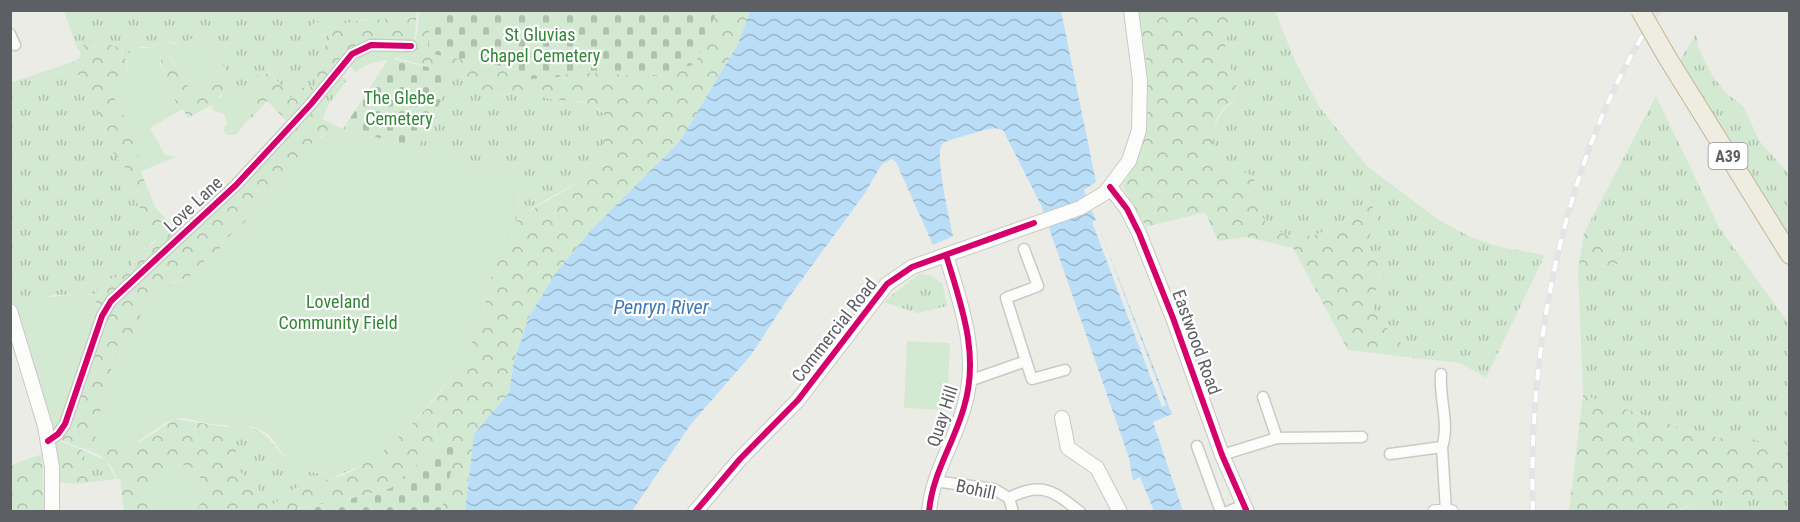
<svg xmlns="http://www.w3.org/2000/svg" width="1800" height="522" font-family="'Roboto Condensed',sans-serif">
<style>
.grass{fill:url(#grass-tufts)}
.forest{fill:url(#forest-crowns)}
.cemetery{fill:url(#cemetery-stones)}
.garden{fill:#d4e9d2}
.water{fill:url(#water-waves)}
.pier{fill:#ecece7}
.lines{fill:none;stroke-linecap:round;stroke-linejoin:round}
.street-casing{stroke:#c9c9c7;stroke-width:13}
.secondary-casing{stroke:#c8c9c7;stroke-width:16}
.highway-casing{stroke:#c4b693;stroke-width:20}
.street{stroke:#fcfcfb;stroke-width:10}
.secondary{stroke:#fcfcfb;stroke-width:14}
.highway{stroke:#efece1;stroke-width:18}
.rail-casing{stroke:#e3e4e3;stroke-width:6}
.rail{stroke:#fff;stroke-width:4;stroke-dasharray:11;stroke-linecap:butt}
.highway-bridge-casing{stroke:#c4b693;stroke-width:20;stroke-linecap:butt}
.highway-bridge{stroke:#efece1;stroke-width:18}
.cycleway-casing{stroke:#fff;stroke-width:10}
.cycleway{stroke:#d6006c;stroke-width:6}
.labels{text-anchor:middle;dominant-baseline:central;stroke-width:4.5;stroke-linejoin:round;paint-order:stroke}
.shield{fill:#fff;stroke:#8d9093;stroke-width:1.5}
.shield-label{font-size:16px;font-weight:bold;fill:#5c6065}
.park-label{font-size:18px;fill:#328636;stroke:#fff}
.street-label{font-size:18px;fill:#5c6065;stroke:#fff}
.water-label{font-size:20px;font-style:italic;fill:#3e78b5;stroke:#fff}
</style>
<defs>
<pattern id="grass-tufts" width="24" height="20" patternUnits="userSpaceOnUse" patternTransform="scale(1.5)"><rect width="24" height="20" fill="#d4e9d2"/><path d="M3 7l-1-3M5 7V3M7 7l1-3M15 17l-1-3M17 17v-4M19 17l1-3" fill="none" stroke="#afc0ae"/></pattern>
<pattern id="forest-crowns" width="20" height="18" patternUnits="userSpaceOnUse" patternTransform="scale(1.5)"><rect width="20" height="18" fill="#d4e9d2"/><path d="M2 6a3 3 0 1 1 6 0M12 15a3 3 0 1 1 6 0" fill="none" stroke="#afc0ae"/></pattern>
<pattern id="cemetery-stones" width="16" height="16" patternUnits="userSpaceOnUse" patternTransform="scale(1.5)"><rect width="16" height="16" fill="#d4e9d2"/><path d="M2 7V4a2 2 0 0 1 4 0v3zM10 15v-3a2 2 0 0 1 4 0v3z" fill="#afc0ae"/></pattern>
<pattern id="water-waves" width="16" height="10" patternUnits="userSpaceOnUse" patternTransform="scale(1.5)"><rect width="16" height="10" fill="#badef8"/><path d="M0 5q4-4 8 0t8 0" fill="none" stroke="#9ab7cc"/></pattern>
</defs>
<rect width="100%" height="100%" fill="#ecece7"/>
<g class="grass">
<path d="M 64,11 L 417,11 L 416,17 L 381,21 L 365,19 L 332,28 L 317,22 L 311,25 L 321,37 L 327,34 L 330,39 L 323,46 L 323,66 L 316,73 L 316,86 L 301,88 L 279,109 C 288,81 284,94 272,73 L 256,76 L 254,82 L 257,85 L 251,116 L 205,32 L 200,32 L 182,46 L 167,40 L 150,48 L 141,46 L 127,60 L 122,58 L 123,51 L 113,44 L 96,44 L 92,48 L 84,46 L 78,51 Z"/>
<path d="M 1231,11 L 1275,11 L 1296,63 L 1320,108 L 1367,166 L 1439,220 L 1470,237 L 1500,247 L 1545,255 L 1486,378 L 1460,363 L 1415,358 L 1383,324 L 1369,302 L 1385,273 L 1365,247 L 1377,219 L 1373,207 L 1368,201 C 1344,222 1322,241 1289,235 C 1280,233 1270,229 1265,221 C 1256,208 1260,189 1252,176 C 1245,174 1231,174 1225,169 C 1201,149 1214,113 1236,100 L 1238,90 L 1225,50 Z"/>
<path d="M 1696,34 L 1698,47 L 1712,75 L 1726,93 L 1743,106 L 1760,142 L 1789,174 L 1789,248 L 1676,67 Z"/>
<path d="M 72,62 L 73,68 L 92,93 L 110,149 L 125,168 L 130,191 L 157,234 L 157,239 L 133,258 L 130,273 L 107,280 L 95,294 L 54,295 L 11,307 L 10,83 Z"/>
<path d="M 337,73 L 347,80 L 327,107 L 322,120 C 310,103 327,87 337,73 Z"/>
<path d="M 454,73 C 470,78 477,92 494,95 C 504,96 515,93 526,94 C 535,94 544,98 553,99 C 574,102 593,99 607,118 C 602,197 549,182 511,228 C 522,202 523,194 508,170 L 418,148 Z"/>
<path d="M 1656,96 L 1719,227 L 1789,324 L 1789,446 L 1705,436 L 1583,395 L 1578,270 L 1619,264 L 1624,251 L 1584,233 Z"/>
<path d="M 919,274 L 930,275 L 942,283 L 947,306 L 918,313 L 883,302 Z"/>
<path d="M 227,425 C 278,425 266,450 299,468 C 317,478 341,470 359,466 L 322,483 L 298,487 L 274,504 L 267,502 L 253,482 L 236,469 L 236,441 L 232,428 Z"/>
<path d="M 86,452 L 106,460 L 116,479 L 94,482 L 84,475 L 73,474 Z"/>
<path d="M 1719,493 L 1789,500 L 1789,511 L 1676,512 Z"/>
</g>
<g class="forest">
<path d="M 419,11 L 432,11 L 427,53 L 557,77 L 573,72 L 656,76 L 695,64 L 717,11 L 750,11 L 738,44 L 680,141 L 592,229 L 555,274 L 529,317 L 514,361 L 509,393 L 474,434 L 465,511 L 409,511 L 391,488 L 342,501 L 297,508 L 293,512 L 196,511 L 207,492 L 196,470 L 186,465 L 152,479 L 152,497 L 146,511 L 124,511 L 120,479 L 117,479 C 111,461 103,456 85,449 L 123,448 L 143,440 L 175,419 L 232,428 L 236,433 L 236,469 L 253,482 L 267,502 L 274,504 C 283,499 289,490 300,486 C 317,481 335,481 352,471 C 400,444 446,393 471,343 C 490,307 488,262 511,228 C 519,216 531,210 543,203 C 583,182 604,165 607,118 L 598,108 L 581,101 L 555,100 L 529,94 L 494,95 L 479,91 L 462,76 L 398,58 C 418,50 418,30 419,11 Z"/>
<path d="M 1139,11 L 1231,11 L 1225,50 L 1239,94 C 1236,102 1230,101 1225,107 C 1208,125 1210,151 1225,170 L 1245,172 L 1252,176 C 1260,189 1256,208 1265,221 C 1269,228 1277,231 1284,234 C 1317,243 1345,224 1367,201 L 1373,207 L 1377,219 L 1365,247 L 1385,273 L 1370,302 L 1383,324 L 1415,358 L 1348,350 L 1293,248 L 1247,237 L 1218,241 L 1205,212 L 1146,227 L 1122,185 C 1160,135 1147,68 1139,11 Z"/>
<path d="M 417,12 L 414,43 L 363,46 L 291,125 L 267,101 L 250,120 L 257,85 L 254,81 L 256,76 L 272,73 L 277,82 L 287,90 L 280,108 L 301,88 L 316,86 L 316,73 L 323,64 L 322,49 L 330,39 L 327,34 L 316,37 L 311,25 L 319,22 L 332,28 C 352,18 371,21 392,18 C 401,17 407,20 416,17 Z"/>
<path d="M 102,42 L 121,48 L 123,58 L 127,60 C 128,75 117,85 115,100 L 137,138 L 139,156 L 144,170 L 141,172 L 155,207 L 181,235 L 111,300 L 99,322 L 99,309 L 93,295 L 107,280 L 130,273 L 133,258 L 155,242 L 157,237 L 130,191 L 125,168 L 110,149 L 92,93 L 73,68 L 72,62 L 81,57 L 79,48 L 84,45 L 92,48 Z"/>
<path d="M 160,52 L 168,55 L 190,89 L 196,90 L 197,82 L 209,75 L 217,83 L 225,83 L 227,88 L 211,105 L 188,118 L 183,109 L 179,111 C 173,91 161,74 160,52 Z"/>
<path d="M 318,97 L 320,118 L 343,129 L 334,134 L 321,136 L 293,162 L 270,194 L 255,205 L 245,222 L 223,242 L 218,253 L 202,263 L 188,278 L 173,282 L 162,295 L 144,306 L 134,334 L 113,349 L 110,390 L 99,415 L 95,448 L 83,449 L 55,437 L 102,316 Z"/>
<path d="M 1584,233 L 1624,251 L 1619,264 L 1578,270 Z"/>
<path d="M 1583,395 L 1705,436 L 1789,446 L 1789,500 L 1719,493 L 1676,511 L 1569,511 Z"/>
<path d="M 53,438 L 86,452 L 73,474 L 84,475 L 94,482 L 74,484 L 53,481 Z"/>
<path d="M 42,454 L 44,511 L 11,511 L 11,465 Z"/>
</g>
<g class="cemetery">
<path d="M 432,11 L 432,10 L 717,11 L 695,64 L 656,76 L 573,72 L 558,77 L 529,79 L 517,69 L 427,53 Z"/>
<path d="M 389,58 L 454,73 L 418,148 L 343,129 Z"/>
<path d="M 452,434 L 454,460 L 441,511 L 293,511 L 297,508 L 342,501 L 391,488 Z"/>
</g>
<g class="garden">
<path d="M 202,31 L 205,32 L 251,116 L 236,135 L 227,135 L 223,129 L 227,123 L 224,114 L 214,111 L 211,105 L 213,100 L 221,97 L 227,86 L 217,83 L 209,75 L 197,82 L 196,90 L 192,93 L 169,55 L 160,53 L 160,63 L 179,111 L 150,128 L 165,155 L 176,157 L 144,170 L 138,159 L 137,138 L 115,100 L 118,82 L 127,71 L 128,55 L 134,48 L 150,48 L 167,40 C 183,52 190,39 202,31 Z"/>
<path d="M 363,48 L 410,51 C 394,64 374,56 355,73 L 347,60 Z"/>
<path d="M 343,129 L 508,170 C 536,203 502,239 492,275 C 486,298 481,323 471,344 C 456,377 392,454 358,467 C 340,473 318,475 300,469 C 283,463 279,443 266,433 C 250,422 230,427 213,424 C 202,423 192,418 181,418 C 166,418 145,439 130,446 C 116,451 100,449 85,449 L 95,448 L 97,418 L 110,390 L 113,349 L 134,334 L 144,306 L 162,295 L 170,284 L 188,278 L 202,263 L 218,253 L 223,242 L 245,222 L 252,208 L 270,194 L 290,165 L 316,139 Z"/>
<path d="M 81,294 L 93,295 L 100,311 L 64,424 L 48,440 L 10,307 L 39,298 Z"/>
<path d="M 907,341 L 950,343 L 947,410 L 904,408 Z"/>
<path d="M 186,465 L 196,470 L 207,492 L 196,511 L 146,511 L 152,497 L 151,482 L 154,475 L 168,467 Z"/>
</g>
<path class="water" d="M 750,11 L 1061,11 L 1096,182 L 1084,190 L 1172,414 L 1153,422 L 1183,511 L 1154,511 L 1140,477 L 1133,481 L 1129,458 L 1041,205 L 1003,130 C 993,126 981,131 971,134 C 967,135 945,141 942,144 C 934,153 950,221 953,236 L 933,245 L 896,162 L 892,159 L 882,164 L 865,193 L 789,297 L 751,355 L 691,424 L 632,511 L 465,512 L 474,434 L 509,393 L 514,361 L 529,317 L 555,274 L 592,229 L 680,141 L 738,44 Z"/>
<path class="pier" d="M 1096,220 L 1166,405 L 1162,407 L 1092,222 Z"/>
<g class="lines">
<g class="street-casing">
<g id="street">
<path d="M 10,34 L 15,45"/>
<path d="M 1026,361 L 1032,379 L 1065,370"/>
<path d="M 1441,374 C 1439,400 1450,423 1442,447"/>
<path d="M 969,381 L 1026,361 L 1006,298 L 1038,286 L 1024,249"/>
<path d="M 1263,397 L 1277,438"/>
<path d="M 48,441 L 58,434 L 65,424 L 102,316 L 111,301 L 236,185 L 311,104 L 352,54 L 371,45 L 411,46"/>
<path d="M 1197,446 L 1221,512"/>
<path d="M 1390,454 L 1442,447 L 1446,511"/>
<path d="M 1222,455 L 1277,438 L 1362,437"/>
<path d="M 934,481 L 994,489 L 1009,498"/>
<path d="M 1009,498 C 1041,481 1054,491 1080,512"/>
<path d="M 1009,498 L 1013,512"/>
<path d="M 1227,512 L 1244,505"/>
</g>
</g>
<g class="secondary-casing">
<g id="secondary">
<path d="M 1110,187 L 1127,209 L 1139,233 L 1173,318 L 1222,455 L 1247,512"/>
<path d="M 10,311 L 45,426 L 52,467 L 52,512"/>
<path d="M 1062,418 L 1068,448 L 1097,468 L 1120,512"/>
<path d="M 695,512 L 740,459 L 798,400 L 887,284 L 912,267 L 1080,208 L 1105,193 L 1129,161 L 1139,130 L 1140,81 L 1131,10"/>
<path d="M 929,512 C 932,474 954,443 964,407 C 980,354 961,305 946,255"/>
<path d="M 1435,512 L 1451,512"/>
</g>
</g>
<g class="highway-casing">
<path id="highway" d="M 1667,57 L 1790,255"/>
</g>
<use href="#street" class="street"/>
<use href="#secondary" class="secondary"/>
<use href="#highway" class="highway"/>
<g class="rail-casing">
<path id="rail" d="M 1533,512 C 1527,347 1565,149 1659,10"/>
</g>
<use href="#rail" class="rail"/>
<g class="highway-bridge-casing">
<path id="highway-bridge" d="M 1640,10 L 1667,57"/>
</g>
<use href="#highway-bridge" class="highway-bridge"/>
<g class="cycleway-casing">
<g id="cycleway">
<path d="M 1110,187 L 1127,209 L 1139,233 L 1173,318 L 1222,455 L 1247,512"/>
<path d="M 48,441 L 58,434 L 65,424 L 102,316 L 111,301 L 236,185 L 311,104 L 352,54 L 371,45 L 411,46"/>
<path d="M 695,512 L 740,459 L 798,400 L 887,284 L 912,267 L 1034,223"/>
<path d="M 929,512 C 932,474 954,443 964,407 C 980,354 961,305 946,255"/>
</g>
</g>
<use href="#cycleway" class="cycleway"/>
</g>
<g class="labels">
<rect class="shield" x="1708.5" y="143" width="39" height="26" rx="4.5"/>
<g class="shield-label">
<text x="1728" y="156">A39</text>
</g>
<g class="park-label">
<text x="540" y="34">St Gluvias<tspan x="540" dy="21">Chapel Cemetery</tspan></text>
<text x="399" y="97">The Glebe<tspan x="399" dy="21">Cemetery</tspan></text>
<text x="338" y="301">Loveland<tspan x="338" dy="21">Community Field</tspan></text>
</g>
<g class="street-label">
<text transform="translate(193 204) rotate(-43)">Love Lane</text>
<text transform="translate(834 330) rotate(-52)">Commercial Road</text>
<text transform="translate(1197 342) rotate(70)">Eastwood Road</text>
<text transform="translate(942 416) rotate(-72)">Quay Hill</text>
<text transform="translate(976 489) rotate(12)">Bohill</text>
</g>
<g class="water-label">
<text x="661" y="307">Penryn River</text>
</g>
</g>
<rect width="1800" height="522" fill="none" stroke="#5c6065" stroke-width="24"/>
</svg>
